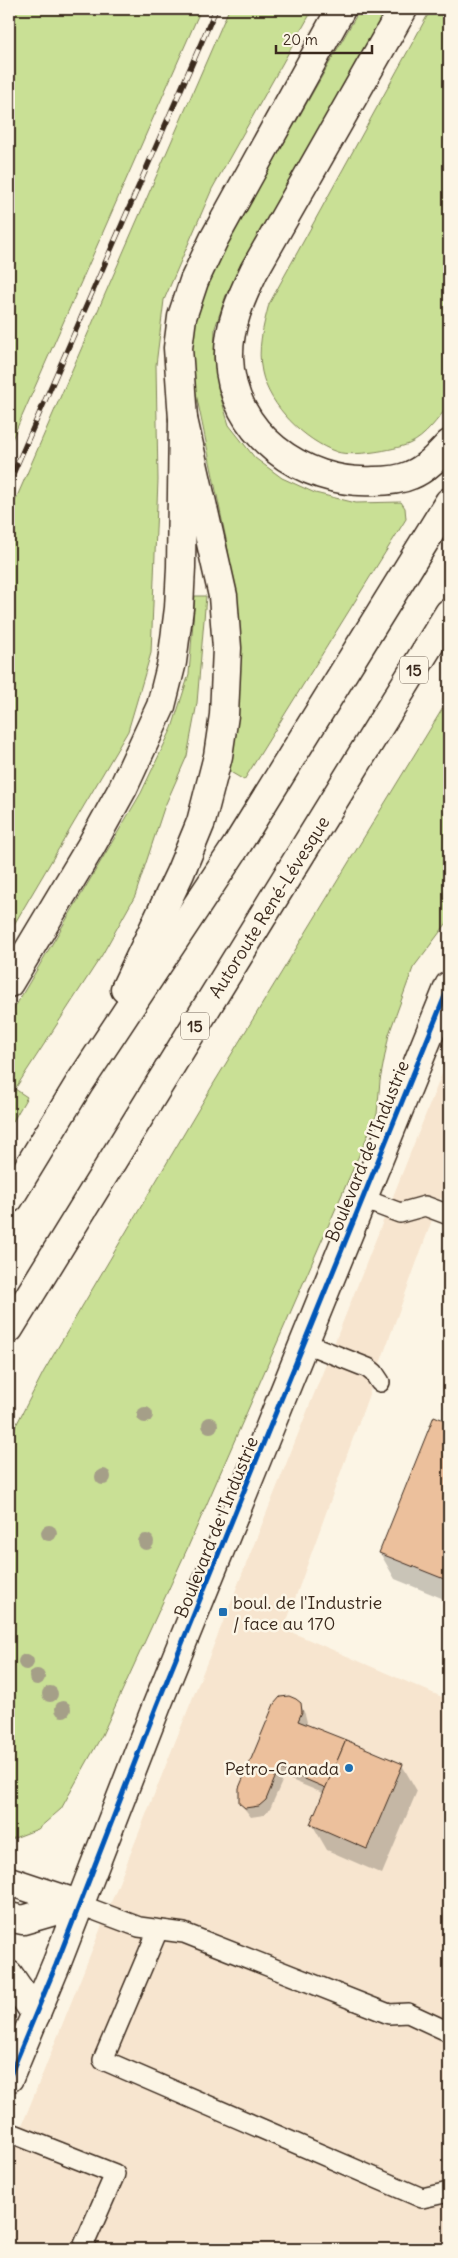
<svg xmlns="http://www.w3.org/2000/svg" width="458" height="2258" font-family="Delius,sans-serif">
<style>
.built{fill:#f7e5cf}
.green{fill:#c9e095;stroke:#82855a}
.shadow{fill:#0003}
.building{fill:#ecc09c;stroke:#3b2a1e}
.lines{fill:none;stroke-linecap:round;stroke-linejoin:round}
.lane-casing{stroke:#3b2a1e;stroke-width:22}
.secondary-casing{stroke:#3b2a1e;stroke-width:31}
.primary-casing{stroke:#3b2a1e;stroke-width:31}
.highway-casing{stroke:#3b2a1e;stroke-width:31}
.lane{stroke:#fcf5e5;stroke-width:19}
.secondary{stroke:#fcf5e5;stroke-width:28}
.primary{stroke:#fcf5e5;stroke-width:28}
.highway{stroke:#fcf5e5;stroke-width:28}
.rail-casing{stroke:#3b2a1e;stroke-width:5.5}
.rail{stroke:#fcf5e5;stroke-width:4;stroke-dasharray:11;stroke-linecap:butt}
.cycleway-casing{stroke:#fcf5e5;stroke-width:8}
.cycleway{stroke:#0057b8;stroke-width:5}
.tree{fill:#a59f88}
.poi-dot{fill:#1f6fb2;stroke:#fcf5e5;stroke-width:2}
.labels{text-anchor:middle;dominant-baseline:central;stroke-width:5;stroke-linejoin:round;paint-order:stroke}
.shield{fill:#fcf5e5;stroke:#75675a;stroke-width:1}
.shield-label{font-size:16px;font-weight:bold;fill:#3b2a1e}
.street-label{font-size:18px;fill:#3b2a1e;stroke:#fcf5e5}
.poi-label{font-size:18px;fill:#3b2a1e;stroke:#fcf5e5;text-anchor:start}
</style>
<rect width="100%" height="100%" fill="#fcf5e5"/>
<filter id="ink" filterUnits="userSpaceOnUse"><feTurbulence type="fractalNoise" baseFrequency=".02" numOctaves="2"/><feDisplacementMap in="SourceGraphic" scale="10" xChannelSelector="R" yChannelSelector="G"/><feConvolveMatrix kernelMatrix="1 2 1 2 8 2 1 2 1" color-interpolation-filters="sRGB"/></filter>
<g filter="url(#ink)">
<path class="built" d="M 449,1056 L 449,1201 L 440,1198 L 284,1629 L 449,1700 L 449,2249 L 9,2249 L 9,2158 Z"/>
<g class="green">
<path d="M 9,9 L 201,9 L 9,446 Z"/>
<path d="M 229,9 L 313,9 L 212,189 L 164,300 L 156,365 L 158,480 L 151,653 L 128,731 L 9,933 L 9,515 Z"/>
<path d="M 360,9 L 386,9 L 226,295 L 215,328 L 214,360 L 219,392 L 229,425 L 255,458 L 282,478 L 315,493 L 356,503 L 401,502 L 405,508 L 406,519 L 244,780 L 227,770 L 236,608 L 227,544 L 193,379 L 190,351 L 195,312 L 215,265 Z"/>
<path d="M 431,9 L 449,9 L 449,405 C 438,418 426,437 409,444 C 393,450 353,457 337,452 C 305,441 269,406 262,372 C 257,349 263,327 269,304 Z"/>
<path d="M 195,596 L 206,596 L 197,703 L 187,756 L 164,808 L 135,896 L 102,955 L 15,1089 L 27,1097 L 9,1128 L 9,1017 L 141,793 L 172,728 L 189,674 Z"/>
<path d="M 449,698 L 449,920 L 413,968 L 389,1034 L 380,1081 L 377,1114 L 188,1547 L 102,1735 L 61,1809 L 38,1829 L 9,1840 L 9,1439 L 44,1371 L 214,1083 Z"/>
</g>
<g class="shadow">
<path d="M 435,1418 L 449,1424 L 449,1601 L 395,1579 L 380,1553 Z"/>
<path d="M 300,1704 L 305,1714 L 307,1722 L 305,1725 L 402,1765 L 417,1791 L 382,1874 L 327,1850 L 312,1824 L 325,1794 L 284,1777 L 270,1809 L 264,1815 L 251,1817 L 240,1803 Z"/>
</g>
<g class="building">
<path d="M 434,1416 L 449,1422 L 449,1581 L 379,1553 Z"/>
<path d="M 289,1696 L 296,1699 L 301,1703 L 302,1712 L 298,1721 L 346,1740 L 326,1788 L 279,1768 L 266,1800 L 259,1806 L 245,1808 L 239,1803 L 239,1788 L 274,1704 L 280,1697 Z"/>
<path d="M 346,1740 L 403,1764 L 367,1849 L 310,1824 Z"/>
</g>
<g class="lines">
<g class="lane-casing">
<g id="lane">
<path d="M 363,1199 L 400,1213 L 425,1206 L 449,1215"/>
<path d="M 305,1343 L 368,1368 L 374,1373 L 380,1382"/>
<path d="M 78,1904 L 139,1927 L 184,1933 L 389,2014 L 408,2013 L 449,2032"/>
<path d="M 158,1930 L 103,2060 L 422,2198 L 449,2192"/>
<path d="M 9,2132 L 115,2174 L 82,2249"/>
</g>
</g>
<g class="secondary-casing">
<path id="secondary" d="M 9,2078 L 56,1965 L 157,1705 L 449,986"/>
</g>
<g class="primary-casing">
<g id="primary">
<path d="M 9,983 L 91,846 L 123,788 L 161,706 L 172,662 L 179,608 L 181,567 L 183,419 L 178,348 L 182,317 L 194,281 L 214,239 L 341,9"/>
<path d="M 9,1917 L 23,1920 L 78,1904"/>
<path d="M 9,1975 L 36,2014"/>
</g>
</g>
<g class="highway-casing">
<g id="highway">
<path d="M 403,9 L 254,271 C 241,298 228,327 229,358 C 231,433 302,485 374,481 C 387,481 400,480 411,475 C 426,469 438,456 449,444"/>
<path d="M 125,989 L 180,873 L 201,822 L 218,756 L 224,715 L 227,648 L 223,596 L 183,419"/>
<path d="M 9,1199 L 79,1084 L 237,845 L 449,502"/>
<path d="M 9,1329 L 449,613"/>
<path d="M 9,1881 L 78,1904"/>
</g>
</g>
<use href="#lane" class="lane"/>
<use href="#secondary" class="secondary"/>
<use href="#primary" class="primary"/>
<use href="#highway" class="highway"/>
<g class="rail-casing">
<path id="rail" d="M 9,483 L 216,9"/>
</g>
<use href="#rail" class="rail"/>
<g class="cycleway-casing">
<path id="cycleway" d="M 9,2078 L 56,1965 L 157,1705 L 449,986"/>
</g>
<use href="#cycleway" class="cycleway"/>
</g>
<g class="tree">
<circle cx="145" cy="1415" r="8"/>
<circle cx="210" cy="1425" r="8"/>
<circle cx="103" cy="1477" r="8"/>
<circle cx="49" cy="1533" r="8"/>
<circle cx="146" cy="1542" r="8"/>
<circle cx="26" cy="1662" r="8"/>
<circle cx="37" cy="1677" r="8"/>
<circle cx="50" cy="1694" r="8"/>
<circle cx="63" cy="1709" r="8"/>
</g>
</g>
<g class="poi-dot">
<rect x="218" y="1607" width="10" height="10" rx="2.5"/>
<circle cx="349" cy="1768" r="5"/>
</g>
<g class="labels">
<g class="shield">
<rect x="400" y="656.5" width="28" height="27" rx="4"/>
<rect x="181" y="1012.5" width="28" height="27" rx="4"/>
</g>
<g class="shield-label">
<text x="414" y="670">15</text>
<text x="195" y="1026">15</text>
</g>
<g class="street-label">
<text transform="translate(269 907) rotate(-58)">Autoroute René-Lévesque</text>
<text transform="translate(367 1151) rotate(-68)">Boulevard de l'Industrie</text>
<text transform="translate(216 1527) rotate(-68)">Boulevard de l'Industrie</text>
</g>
<g class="poi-label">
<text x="233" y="1602">boul. de l'Industrie<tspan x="233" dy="21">/ face au 170</tspan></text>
<text x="339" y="1768" text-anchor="end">Petro-Canada</text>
</g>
</g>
<rect width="458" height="2258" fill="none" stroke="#fcf5e5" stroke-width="30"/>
<rect x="15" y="15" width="428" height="2228" fill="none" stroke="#3b2a1e" stroke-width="2" filter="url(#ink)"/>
<path d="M276 45v8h96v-8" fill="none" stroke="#3b2a1e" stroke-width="2.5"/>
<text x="283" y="45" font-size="15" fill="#3b2a1e" stroke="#fcf5e5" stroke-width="4" paint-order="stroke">20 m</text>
</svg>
